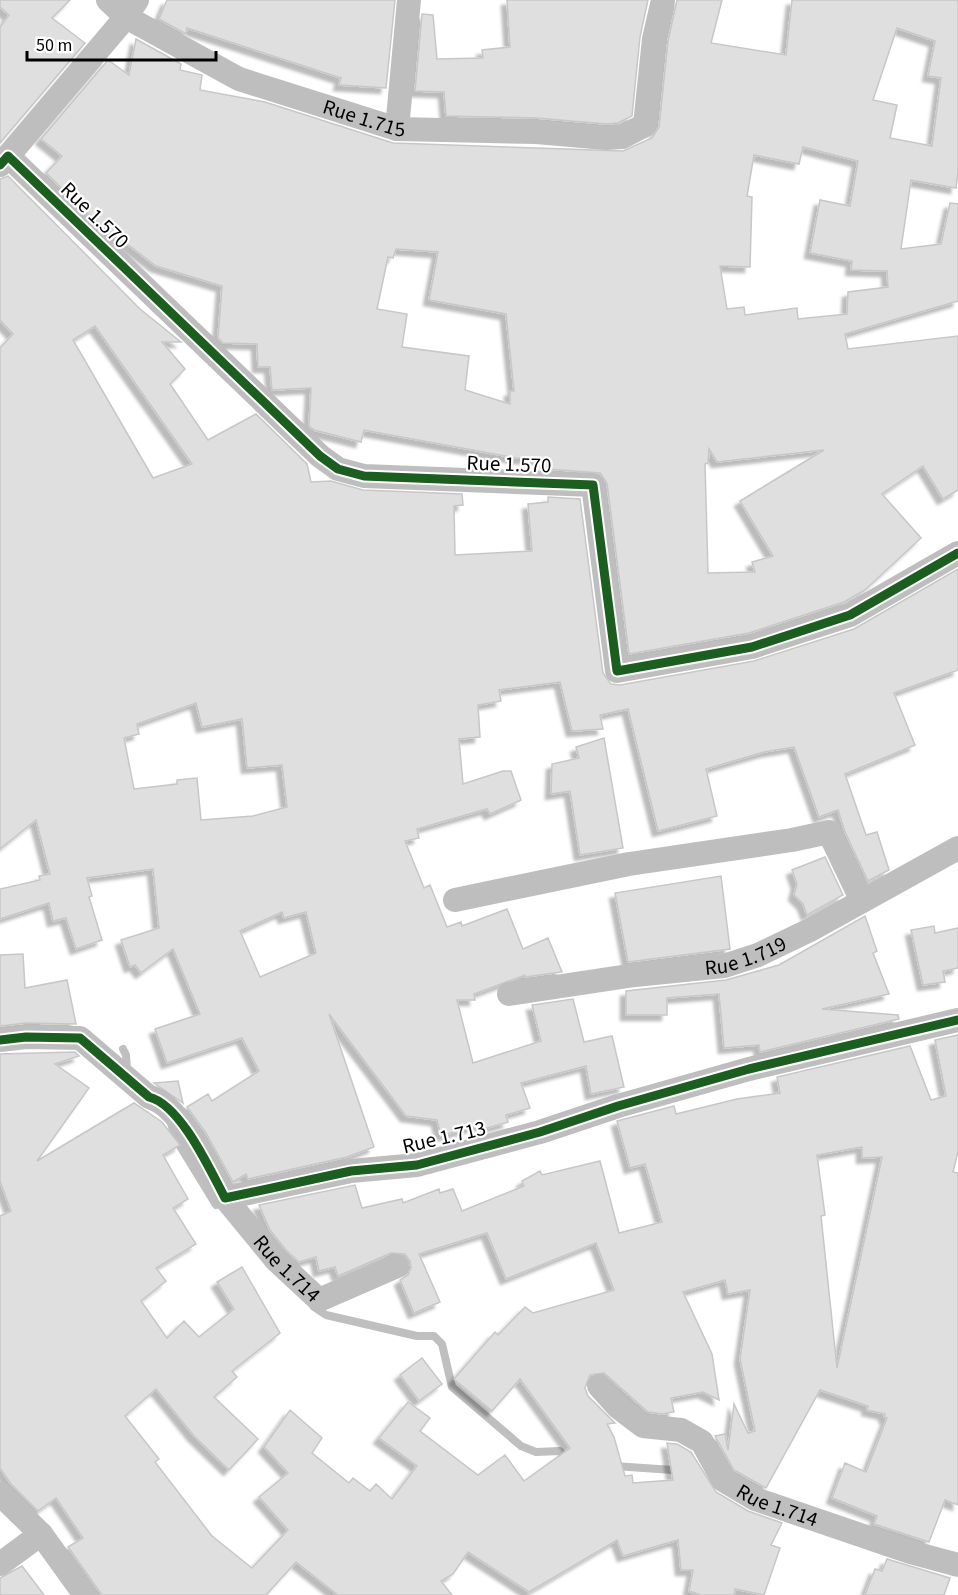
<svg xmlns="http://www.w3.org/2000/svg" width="958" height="1595" font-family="'Source Sans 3',sans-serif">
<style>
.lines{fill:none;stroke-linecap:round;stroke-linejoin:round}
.stream{stroke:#bfbfbf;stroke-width:8}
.building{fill:#dfdfdf;stroke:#c7c7c7;stroke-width:1.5;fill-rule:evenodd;filter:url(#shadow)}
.street{stroke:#bebebe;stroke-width:24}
.cycleway-casing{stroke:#fff;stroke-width:13}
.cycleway{stroke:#1b5e20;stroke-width:9}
.labels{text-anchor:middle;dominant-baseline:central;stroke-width:4.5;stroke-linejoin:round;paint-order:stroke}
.street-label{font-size:21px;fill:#000;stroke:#fff}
</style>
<defs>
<filter id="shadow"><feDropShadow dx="-5.5" dy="5.5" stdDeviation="1.5" flood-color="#0004"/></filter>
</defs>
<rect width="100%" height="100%" fill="#fff"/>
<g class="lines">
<g class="stream">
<path d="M 123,1049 L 126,1055 L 127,1071"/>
<path d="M 171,1123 L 175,1138 L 216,1205"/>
<path d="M 314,1307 L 326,1315 L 417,1336 L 434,1336 L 442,1344 L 452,1387 L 521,1446 L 536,1452 L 560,1451 L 567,1461"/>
<path d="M 614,1466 L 673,1470"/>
</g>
</g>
<g class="building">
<path d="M 0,0 L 70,0 L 52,18 L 85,43 L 0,143 L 0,27 L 9,15 L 0,7 Z"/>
<path d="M 167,0 L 395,0 L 386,88 L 339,85 L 341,78 L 187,28 L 186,34 L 159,19 Z"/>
<path d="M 507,0 L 648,0 L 640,37 L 632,116 L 618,123 L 606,124 L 536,118 L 446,116 L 444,92 L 415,91 L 422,14 L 433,15 L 437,59 L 483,58 L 482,50 L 510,47 Z"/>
<path d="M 677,0 L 722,0 L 711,43 L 786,55 L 792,0 L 958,0 L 958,173 L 956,188 L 911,180 L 901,249 L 941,244 L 950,203 L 958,204 L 958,301 L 845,334 L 848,349 L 958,336 L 958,490 L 943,499 L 923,466 L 882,494 L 921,538 L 865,590 L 844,602 L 749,633 L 629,654 L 607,483 L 600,473 L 547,469 L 546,460 L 516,458 L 364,430 L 361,442 L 314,430 L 309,426 L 311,388 L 272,390 L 270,367 L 258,367 L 257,344 L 223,343 L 218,338 L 222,286 L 156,266 L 94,219 L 46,173 L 62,156 L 41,139 L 108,60 L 129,75 L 136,39 L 181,64 L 180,70 L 202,75 L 200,90 L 265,102 L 393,143 L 623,151 L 652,138 L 659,127 L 668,41 ZM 897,28 L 935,41 L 928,76 L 941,78 L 932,146 L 890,138 L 897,105 L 873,100 ZM 803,147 L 858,161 L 850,206 L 820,200 L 810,253 L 852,261 L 851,270 L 887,271 L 888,287 L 848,292 L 847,314 L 798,319 L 797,308 L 745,315 L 744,307 L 727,309 L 720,266 L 750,267 L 752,197 L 747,196 L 754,155 L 799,164 ZM 396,249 L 438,252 L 429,300 L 506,314 L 514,391 L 510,391 L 510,404 L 465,390 L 469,356 L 402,347 L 407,314 L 377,309 L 388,257 L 393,258 ZM 709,449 L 717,462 L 824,450 L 740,501 L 773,556 L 752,562 L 755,572 L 708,573 L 705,464 L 708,463 Z"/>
<path d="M 8,176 L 140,309 L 181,342 L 162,342 L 185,369 L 170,384 L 208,440 L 256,414 L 307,464 L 311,482 L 331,481 L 363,490 L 462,494 L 463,505 L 454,506 L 455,555 L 532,551 L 528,504 L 548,502 L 548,497 L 580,499 L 603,673 L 611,684 L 620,685 L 754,661 L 854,629 L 958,569 L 958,670 L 894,693 L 915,745 L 845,774 L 866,835 L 877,832 L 889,870 L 868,881 L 845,832 L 838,810 L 819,817 L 794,747 L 764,752 L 706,769 L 717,816 L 658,831 L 628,709 L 600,715 L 603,729 L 572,731 L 560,682 L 499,690 L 501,701 L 478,705 L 480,737 L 459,739 L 463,784 L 503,771 L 511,771 L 521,800 L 490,814 L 487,809 L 417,829 L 419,838 L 405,841 L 424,888 L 430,885 L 447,927 L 461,922 L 462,926 L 507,909 L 523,949 L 548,938 L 562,972 L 525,977 L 525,975 L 474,994 L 475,1000 L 457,1000 L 473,1063 L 541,1041 L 532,1005 L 573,999 L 584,1042 L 612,1036 L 624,1087 L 591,1094 L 586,1066 L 521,1083 L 530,1108 L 506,1115 L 508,1122 L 484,1129 L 482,1124 L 441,1136 L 437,1120 L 406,1116 L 329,1014 L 374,1147 L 347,1157 L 248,1179 L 246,1174 L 233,1182 L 206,1133 L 187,1107 L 208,1094 L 212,1101 L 259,1071 L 242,1038 L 167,1063 L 155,1029 L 200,1014 L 173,949 L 141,973 L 135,965 L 130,967 L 121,940 L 159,928 L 153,869 L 87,878 L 92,896 L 89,897 L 102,940 L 76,949 L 66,918 L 53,921 L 49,903 L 0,919 L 0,889 L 40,880 L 39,876 L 50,874 L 36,820 L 0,849 L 0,348 L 13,334 L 0,320 L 0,179 ZM 95,326 L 192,464 L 153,478 L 73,340 ZM 196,703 L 202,727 L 242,719 L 247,768 L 282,765 L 287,807 L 253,816 L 201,820 L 197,778 L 177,780 L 177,784 L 134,789 L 124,738 L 139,734 L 137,724 ZM 282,912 L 284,918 L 306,912 L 316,953 L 260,977 L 240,931 Z"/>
<path d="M 604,738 L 623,848 L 580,855 L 570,791 L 551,794 L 552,764 L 579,758 L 576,747 Z"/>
<path d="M 825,857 L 843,895 L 807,915 L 803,904 L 794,895 L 797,884 L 792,870 Z"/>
<path d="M 721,876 L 730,949 L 628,962 L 615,893 Z"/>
<path d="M 865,916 L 877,951 L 873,953 L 889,994 L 822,1009 L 898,1015 L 899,1019 L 760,1052 L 759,1045 L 724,1048 L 719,994 L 667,998 L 667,1015 L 626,1015 L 626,991 L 726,980 L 779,965 Z"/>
<path d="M 934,926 L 935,933 L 958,928 L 958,968 L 943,971 L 945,982 L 923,985 L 911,930 Z"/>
<path d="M 23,954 L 25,988 L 67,980 L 76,1024 L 26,1023 L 0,1026 L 0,955 Z"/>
<path d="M 958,1035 L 958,1152 L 953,1172 L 958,1173 L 958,1505 L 945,1500 L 929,1542 L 874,1524 L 877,1516 L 832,1498 L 845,1463 L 866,1472 L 887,1418 L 884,1417 L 885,1414 L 867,1410 L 868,1406 L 820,1390 L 766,1488 L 734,1470 L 715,1436 L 725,1434 L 728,1450 L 734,1404 L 748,1433 L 755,1431 L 740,1359 L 750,1290 L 728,1294 L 725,1280 L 683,1292 L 712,1354 L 719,1400 L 703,1392 L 671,1398 L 674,1412 L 662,1414 L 648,1412 L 604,1373 L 590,1375 L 585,1388 L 588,1396 L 615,1423 L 607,1424 L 614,1437 L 625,1476 L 632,1475 L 633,1483 L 673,1480 L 667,1443 L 677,1444 L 691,1452 L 716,1492 L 748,1511 L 782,1523 L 771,1545 L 780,1548 L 764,1595 L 735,1589 L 734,1595 L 701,1595 L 689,1591 L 693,1570 L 681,1570 L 678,1540 L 623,1556 L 617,1540 L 529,1592 L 468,1552 L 453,1574 L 441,1581 L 452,1595 L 338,1595 L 296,1562 L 266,1595 L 102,1595 L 68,1547 L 83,1538 L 56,1498 L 38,1511 L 11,1484 L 0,1468 L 0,1216 L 11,1211 L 0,1181 L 0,1054 L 75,1052 L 79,1056 L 55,1064 L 89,1088 L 37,1161 L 134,1103 L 162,1122 L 180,1145 L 163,1155 L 188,1199 L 173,1208 L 196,1244 L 156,1268 L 166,1281 L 141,1301 L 167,1338 L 184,1321 L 199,1337 L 234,1309 L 217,1282 L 242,1267 L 280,1333 L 232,1371 L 237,1377 L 214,1397 L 258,1439 L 229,1470 L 194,1436 L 156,1389 L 125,1416 L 159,1459 L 155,1462 L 212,1536 L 252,1568 L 288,1530 L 259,1497 L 288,1473 L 264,1447 L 290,1410 L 322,1438 L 312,1453 L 349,1483 L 353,1478 L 370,1491 L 376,1484 L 392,1499 L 417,1466 L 379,1438 L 408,1402 L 430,1418 L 420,1431 L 478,1475 L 505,1455 L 524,1481 L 570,1448 L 520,1379 L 492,1411 L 454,1379 L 495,1332 L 498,1335 L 525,1307 L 533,1313 L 614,1290 L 596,1243 L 506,1279 L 487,1233 L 419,1254 L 440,1302 L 414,1313 L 400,1280 L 408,1275 L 411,1268 L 410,1261 L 405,1254 L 391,1253 L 338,1276 L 335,1267 L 319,1271 L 316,1257 L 299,1262 L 286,1250 L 270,1230 L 259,1205 L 355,1185 L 362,1208 L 402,1199 L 403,1203 L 439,1189 L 440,1193 L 453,1189 L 462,1211 L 524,1186 L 522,1181 L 540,1171 L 542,1175 L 600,1161 L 619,1233 L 662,1222 L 645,1164 L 630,1168 L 617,1121 L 674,1106 L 676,1114 L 737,1099 L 780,1093 L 777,1077 L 910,1046 L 931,1100 L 946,1096 L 935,1040 ZM 862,1147 L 862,1158 L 882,1157 L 837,1368 L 821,1216 L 825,1215 L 817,1155 Z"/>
<path d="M 178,1081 L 183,1103 L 154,1083 Z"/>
<path d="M 422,1358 L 442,1384 L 419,1401 L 400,1375 Z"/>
<path d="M 887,1559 L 950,1578 L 944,1595 L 865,1595 L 875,1569 L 882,1571 Z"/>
<path d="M 22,1566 L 32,1579 L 44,1595 L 0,1595 L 0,1578 Z"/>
</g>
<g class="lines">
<g class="street">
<path id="s1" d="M 108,0 L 126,17 L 239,79 L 397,129 L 536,132 L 606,138 L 622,137 L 645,125 L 654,39 L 663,0"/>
<path d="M 397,129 L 409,0"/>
<path d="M 8,156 L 126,17 L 137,0"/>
<path d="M 0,165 L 8,156 L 320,456 L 338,469 L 364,476 L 593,485 L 617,671 L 752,647 L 850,615 L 958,553"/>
<path d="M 455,900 L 629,864 L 792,840 L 829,832 L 862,901"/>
<path id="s2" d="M 509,994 L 635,975 L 724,966 L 758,955 L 810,930 L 958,848"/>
<path d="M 0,1040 L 26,1037 L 80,1038 L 149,1097 C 181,1105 210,1170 225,1198 L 351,1171 L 417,1165 L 540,1132 L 618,1106 L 749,1069 L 958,1020"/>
<path id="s3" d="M 225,1198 L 276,1260 L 319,1300 L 397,1266"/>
<path id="s4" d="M 599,1386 L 618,1407 L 643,1426 L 681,1430 L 702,1442 L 723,1480 L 755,1499 L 910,1552 L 958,1565"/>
<path d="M 0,1494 L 41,1534 L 85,1595"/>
<path d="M 0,1564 L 41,1534"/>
</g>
<g class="cycleway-casing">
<g id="cycleway">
<path d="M 0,165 L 8,156 L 320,456 L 338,469 L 364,476 L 593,485 L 617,671 L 752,647 L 850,615 L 958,553"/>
<path d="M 0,1040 L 26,1037 L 80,1038 L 149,1097 C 181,1105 210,1170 225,1198 L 351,1171 L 417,1165 L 540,1132 L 618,1106 L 749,1069 L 958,1020"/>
</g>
</g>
<use href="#cycleway" class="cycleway"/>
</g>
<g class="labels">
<g class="street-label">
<text stroke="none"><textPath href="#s1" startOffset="285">Rue 1.715</textPath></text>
<text transform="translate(95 215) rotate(44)">Rue 1.570</text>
<text transform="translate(509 464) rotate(2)">Rue 1.570</text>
<text stroke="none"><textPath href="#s2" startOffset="240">Rue 1.719</textPath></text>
<text transform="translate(444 1137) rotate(-13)">Rue 1.713</text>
<text stroke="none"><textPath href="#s3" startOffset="94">Rue 1.714</textPath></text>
<text stroke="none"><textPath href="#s4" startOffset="226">Rue 1.714</textPath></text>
</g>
</g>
<path d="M27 51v9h189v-9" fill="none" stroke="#000000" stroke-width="3"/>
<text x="36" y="51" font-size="18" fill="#000000" stroke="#ffffff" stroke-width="4.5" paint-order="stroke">50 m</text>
</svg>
